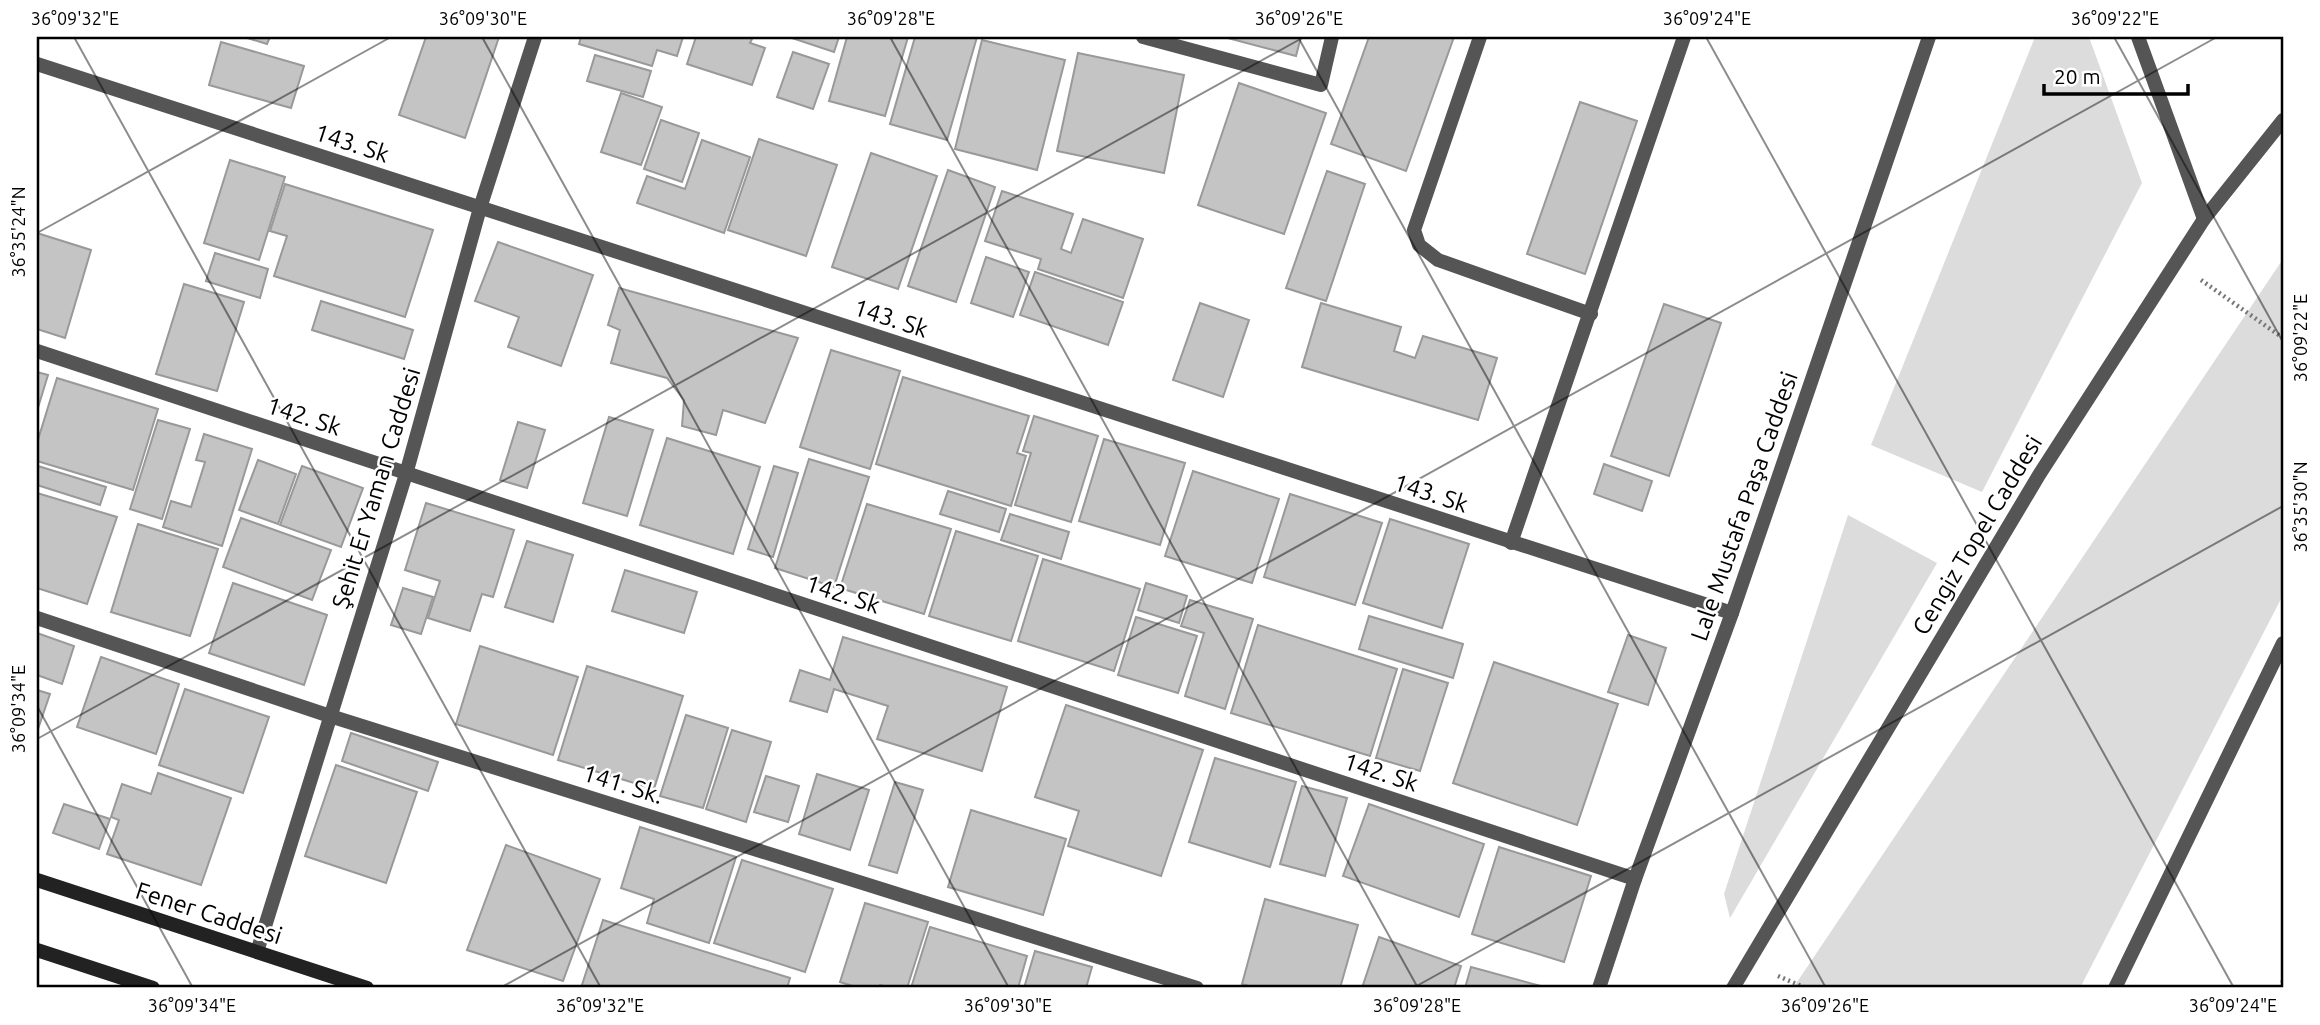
<svg xmlns="http://www.w3.org/2000/svg" width="2320" height="1025" font-family="Ubuntu,sans-serif">
<style>
.green{fill:#dcdcdc}
.building{fill:#c4c4c4;stroke:#999;stroke-width:2}
.lines{fill:none;stroke-linecap:round;stroke-linejoin:round}
.path{stroke:#777;stroke-width:4.5;stroke-dasharray:2 3.5;stroke-linecap:butt}
.minor{stroke:#555;stroke-width:14}
.tertiary{stroke:#555;stroke-width:14}
.secondary{stroke:#222;stroke-width:14}
.ticks{fill:none;stroke:#000;stroke-width:2;stroke-opacity:0.45}
.labels{text-anchor:middle;dominant-baseline:central;stroke-width:5;stroke-linejoin:round;paint-order:stroke}
.street-label{font-size:24px;fill:#000;stroke:#fff}
.neatline{fill:none;stroke:#000;stroke-width:2.5}
.ticks-label{font-size:18px;text-anchor:middle;fill:#000}
</style>
<rect width="100%" height="100%" fill="#fff"/>
<g class="green">
<path d="M 2035,37 L 2089,37 L 2142,183 L 1982,492 L 1871,445 Z"/>
<path d="M 2283,259 L 2283,595 L 2080,988 L 1793,988 Z"/>
<path d="M 1848,515 L 1937,563 L 1730,918 L 1724,894 Z"/>
</g>
<g class="building">
<path d="M 244,37 L 270,37 L 267,44 Z"/>
<path d="M 426,37 L 499,37 L 465,138 L 399,115 Z"/>
<path d="M 581,37 L 683,37 L 677,56 L 657,50 L 652,66 L 579,44 Z"/>
<path d="M 696,37 L 753,37 L 750,43 L 765,48 L 752,85 L 687,64 Z"/>
<path d="M 789,37 L 839,37 L 834,52 Z"/>
<path d="M 847,37 L 908,37 L 885,116 L 829,101 Z"/>
<path d="M 915,37 L 977,37 L 947,140 L 890,124 Z"/>
<path d="M 1224,37 L 1301,37 L 1296,56 Z"/>
<path d="M 1369,37 L 1454,37 L 1406,171 L 1331,144 Z"/>
<path d="M 982,40 L 1065,60 L 1037,170 L 955,149 Z"/>
<path d="M 221,42 L 304,66 L 291,108 L 209,85 Z"/>
<path d="M 793,52 L 829,64 L 813,109 L 777,97 Z"/>
<path d="M 1078,53 L 1184,75 L 1164,173 L 1057,151 Z"/>
<path d="M 595,55 L 651,71 L 643,97 L 587,81 Z"/>
<path d="M 1239,83 L 1326,113 L 1284,234 L 1198,205 Z"/>
<path d="M 621,93 L 662,107 L 641,165 L 601,152 Z"/>
<path d="M 1580,102 L 1637,121 L 1585,274 L 1527,254 Z"/>
<path d="M 661,120 L 699,133 L 682,182 L 644,169 Z"/>
<path d="M 759,139 L 837,165 L 806,256 L 728,230 Z"/>
<path d="M 702,140 L 750,157 L 724,233 L 637,203 L 647,176 L 685,189 Z"/>
<path d="M 871,153 L 937,176 L 898,289 L 832,267 Z"/>
<path d="M 230,160 L 285,177 L 259,260 L 204,243 Z"/>
<path d="M 948,170 L 995,187 L 956,302 L 908,286 Z"/>
<path d="M 1327,171 L 1365,184 L 1326,301 L 1286,288 Z"/>
<path d="M 285,184 L 433,230 L 405,317 L 274,276 L 287,236 L 270,231 Z"/>
<path d="M 1002,191 L 1073,214 L 1061,249 L 1071,253 L 1083,219 L 1143,239 L 1123,298 L 1038,269 L 1041,259 L 985,241 Z"/>
<path d="M 37,233 L 91,250 L 65,338 L 37,329 Z"/>
<path d="M 498,242 L 593,275 L 561,366 L 508,347 L 519,317 L 475,301 Z"/>
<path d="M 215,253 L 268,269 L 260,298 L 206,281 Z"/>
<path d="M 986,257 L 1029,272 L 1013,317 L 971,303 Z"/>
<path d="M 1035,272 L 1123,302 L 1108,345 L 1020,315 Z"/>
<path d="M 184,284 L 244,302 L 217,391 L 156,374 Z"/>
<path d="M 619,288 L 798,338 L 765,423 L 723,410 L 716,435 L 682,426 L 684,400 L 667,378 L 611,363 L 620,330 L 608,325 Z"/>
<path d="M 321,301 L 413,330 L 404,359 L 312,330 Z"/>
<path d="M 1200,303 L 1249,320 L 1223,397 L 1173,380 Z"/>
<path d="M 1321,303 L 1401,327 L 1394,351 L 1415,358 L 1423,336 L 1497,358 L 1478,420 L 1302,367 Z"/>
<path d="M 1664,304 L 1721,323 L 1669,476 L 1611,456 Z"/>
<path d="M 831,350 L 900,371 L 870,469 L 800,447 Z"/>
<path d="M 37,372 L 48,375 L 37,411 Z"/>
<path d="M 903,377 L 1029,416 L 1017,453 L 1026,456 L 1011,506 L 876,464 Z"/>
<path d="M 57,378 L 158,409 L 133,490 L 37,461 L 37,443 Z"/>
<path d="M 1034,416 L 1098,436 L 1071,522 L 1015,505 L 1031,453 L 1023,451 Z"/>
<path d="M 609,417 L 653,430 L 627,516 L 583,503 Z"/>
<path d="M 158,420 L 190,429 L 162,519 L 130,509 Z"/>
<path d="M 518,422 L 545,430 L 527,488 L 500,480 Z"/>
<path d="M 204,434 L 252,449 L 222,546 L 163,527 L 171,501 L 191,507 L 205,462 L 196,460 Z"/>
<path d="M 667,438 L 760,467 L 733,554 L 640,525 Z"/>
<path d="M 1104,439 L 1185,463 L 1160,545 L 1079,521 Z"/>
<path d="M 809,459 L 869,477 L 834,587 L 775,568 Z"/>
<path d="M 258,460 L 296,474 L 278,524 L 239,510 Z"/>
<path d="M 1604,464 L 1652,481 L 1642,511 L 1594,494 Z"/>
<path d="M 38,466 L 106,487 L 100,505 L 37,485 Z"/>
<path d="M 302,466 L 363,488 L 341,547 L 280,525 Z"/>
<path d="M 774,466 L 798,473 L 773,557 L 748,549 Z"/>
<path d="M 1193,471 L 1279,499 L 1252,583 L 1165,556 Z"/>
<path d="M 948,491 L 1006,509 L 999,532 L 940,514 Z"/>
<path d="M 37,493 L 117,517 L 87,604 L 37,588 Z"/>
<path d="M 1290,494 L 1382,523 L 1355,605 L 1264,577 Z"/>
<path d="M 426,503 L 514,530 L 493,597 L 482,594 L 470,631 L 428,618 L 440,581 L 405,570 Z"/>
<path d="M 867,504 L 951,529 L 924,614 L 840,588 Z"/>
<path d="M 1010,514 L 1069,532 L 1061,559 L 1001,540 Z"/>
<path d="M 241,518 L 331,550 L 312,600 L 223,567 Z"/>
<path d="M 1390,519 L 1469,544 L 1442,628 L 1363,603 Z"/>
<path d="M 138,524 L 218,549 L 190,636 L 111,612 Z"/>
<path d="M 956,531 L 1038,556 L 1011,641 L 929,616 Z"/>
<path d="M 527,541 L 573,555 L 553,622 L 505,607 Z"/>
<path d="M 1043,559 L 1140,589 L 1114,671 L 1018,641 Z"/>
<path d="M 625,570 L 697,592 L 684,633 L 612,611 Z"/>
<path d="M 233,583 L 327,615 L 304,685 L 209,653 Z"/>
<path d="M 1146,583 L 1187,596 L 1179,623 L 1138,610 Z"/>
<path d="M 403,588 L 433,597 L 421,634 L 391,625 Z"/>
<path d="M 1190,600 L 1253,619 L 1225,709 L 1185,696 L 1204,633 L 1181,626 Z"/>
<path d="M 1369,616 L 1463,644 L 1453,678 L 1359,649 Z"/>
<path d="M 1136,617 L 1197,636 L 1178,693 L 1118,675 Z"/>
<path d="M 1258,625 L 1397,669 L 1370,756 L 1231,713 Z"/>
<path d="M 37,633 L 74,646 L 62,684 L 37,675 Z"/>
<path d="M 1628,635 L 1666,648 L 1648,705 L 1608,692 Z"/>
<path d="M 843,637 L 1007,687 L 982,771 L 877,739 L 888,706 L 834,689 L 827,712 L 790,701 L 800,670 L 830,680 Z"/>
<path d="M 480,646 L 578,677 L 553,755 L 456,724 Z"/>
<path d="M 101,657 L 179,684 L 156,754 L 77,727 Z"/>
<path d="M 1494,662 L 1618,704 L 1577,825 L 1453,783 Z"/>
<path d="M 587,666 L 683,696 L 654,789 L 558,760 Z"/>
<path d="M 1403,669 L 1448,683 L 1420,771 L 1376,758 Z"/>
<path d="M 185,689 L 269,717 L 243,793 L 159,765 Z"/>
<path d="M 37,690 L 50,694 L 37,732 Z"/>
<path d="M 1066,705 L 1203,750 L 1161,876 L 1068,846 L 1079,811 L 1035,797 Z"/>
<path d="M 686,715 L 728,728 L 703,808 L 660,796 Z"/>
<path d="M 732,730 L 771,742 L 746,822 L 706,809 Z"/>
<path d="M 351,733 L 438,762 L 428,791 L 342,761 Z"/>
<path d="M 1215,758 L 1296,782 L 1270,867 L 1189,842 Z"/>
<path d="M 336,765 L 417,792 L 386,883 L 305,856 Z"/>
<path d="M 158,773 L 231,798 L 201,885 L 107,854 L 119,820 L 111,817 L 122,784 L 151,794 Z"/>
<path d="M 817,774 L 869,790 L 850,850 L 799,834 Z"/>
<path d="M 766,776 L 799,786 L 788,822 L 754,812 Z"/>
<path d="M 895,782 L 923,790 L 897,873 L 869,865 Z"/>
<path d="M 1302,786 L 1347,798 L 1325,876 L 1280,864 Z"/>
<path d="M 64,804 L 110,819 L 99,849 L 53,833 Z"/>
<path d="M 1369,804 L 1484,844 L 1459,917 L 1343,876 Z"/>
<path d="M 971,810 L 1066,839 L 1043,915 L 948,887 Z"/>
<path d="M 640,827 L 736,857 L 709,943 L 647,923 L 654,899 L 621,888 Z"/>
<path d="M 506,845 L 600,879 L 563,981 L 467,950 Z"/>
<path d="M 1499,847 L 1591,876 L 1564,962 L 1472,934 Z"/>
<path d="M 742,860 L 833,889 L 805,972 L 714,943 Z"/>
<path d="M 1265,899 L 1358,925 L 1340,988 L 1256,988 L 1242,984 Z"/>
<path d="M 865,903 L 928,922 L 907,988 L 891,988 L 880,985 L 879,988 L 859,988 L 840,982 Z"/>
<path d="M 603,920 L 790,978 L 787,988 L 581,988 Z"/>
<path d="M 930,927 L 1027,956 L 1018,988 L 911,988 Z"/>
<path d="M 1379,937 L 1461,966 L 1454,988 L 1362,988 Z"/>
<path d="M 1035,951 L 1092,967 L 1086,988 L 1024,988 Z"/>
<path d="M 1471,967 L 1548,988 L 1465,988 Z"/>
</g>
<g class="lines">
<g class="path">
<path d="M 2201,280 L 2283,338"/>
<path d="M 1778,976 L 1806,988"/>
<path d="M 2280,988 L 2283,981"/>
</g>
<g class="minor">
<path d="M 1143,37 L 1321,85 L 1332,37"/>
<path d="M 1480,37 L 1414,230 L 1419,245 L 1438,260 L 1591,314"/>
<path d="M 2138,37 L 2204,219"/>
<path d="M 37,64 L 1732,613"/>
<path d="M 37,351 L 1635,879"/>
<path d="M 1511,543 L 1684,37"/>
<path d="M 37,618 L 330,716 L 1197,988"/>
<path d="M 257,952 L 406,474 L 480,208 L 535,37"/>
</g>
<g class="tertiary">
<path d="M 1599,988 L 1635,879 L 1732,613 L 1929,37"/>
<path d="M 1733,988 L 2039,475 L 2204,219 L 2283,120"/>
<path d="M 2115,988 L 2283,643"/>
</g>
<g class="secondary">
<path d="M 37,880 L 367,988"/>
<path d="M 37,950 L 153,988"/>
</g>
</g>
<path class="ticks" d="M 74,37 L 601,988M 482,37 L 1009,988M 890,37 L 1418,988M 1298,37 L 1826,988M 1706,37 L 2234,988M 2114,37 L 2283,342M 37,233 L 391,37M 37,706 L 193,988M 37,739 L 1304,37M 500,988 L 2217,37M 1413,988 L 2283,506"/>
<g class="labels">
<g class="street-label">
<text transform="translate(352 143) rotate(18)">143. Sk</text>
<text transform="translate(891 318) rotate(18)">143. Sk</text>
<text transform="translate(304 416) rotate(18)">142. Sk</text>
<text transform="translate(376 488) rotate(-73)">Şehit Er Yaman Caddesi</text>
<text transform="translate(1431 493) rotate(18)">143. Sk</text>
<text transform="translate(1744 506) rotate(-71)">Lale Mustafa Paşa Caddesi</text>
<text transform="translate(1977 535) rotate(-59)">Cengiz Topel Caddesi</text>
<text transform="translate(843 594) rotate(18)">142. Sk</text>
<text transform="translate(1381 772) rotate(18)">142. Sk</text>
<text transform="translate(623 784) rotate(17)">141. Sk.</text>
<text transform="translate(209 913) rotate(18)">Fener Caddesi</text>
</g>
</g>
<rect width="2320" height="1025" fill="none" stroke="#ffffff" stroke-width="77"/>
<path d="M2044 84v10h144v-10" fill="none" stroke="#000000" stroke-width="3.5"/>
<text x="2054" y="84" font-size="21" fill="#000000" stroke="#ffffff" stroke-width="5" paint-order="stroke">20 m</text>
<rect x="38" y="38" width="2244" height="948" class="neatline"/>
<g class="ticks-label">
<text x="75" y="25">36°09'32"E</text>
<text x="483" y="25">36°09'30"E</text>
<text x="891" y="25">36°09'28"E</text>
<text x="1299" y="25">36°09'26"E</text>
<text x="1707" y="25">36°09'24"E</text>
<text x="2115" y="25">36°09'22"E</text>
<text transform="translate(19 232) rotate(-90)" y="6">36°35'24"N</text>
<text transform="translate(2301 338) rotate(-90)" y="6">36°09'22"E</text>
<text transform="translate(2301 507) rotate(-90)" y="6">36°35'30"N</text>
<text transform="translate(19 709) rotate(-90)" y="6">36°09'34"E</text>
<text x="192" y="1012">36°09'34"E</text>
<text x="600" y="1012">36°09'32"E</text>
<text x="1008" y="1012">36°09'30"E</text>
<text x="1417" y="1012">36°09'28"E</text>
<text x="1825" y="1012">36°09'26"E</text>
<text x="2233" y="1012">36°09'24"E</text>
</g>
</svg>
